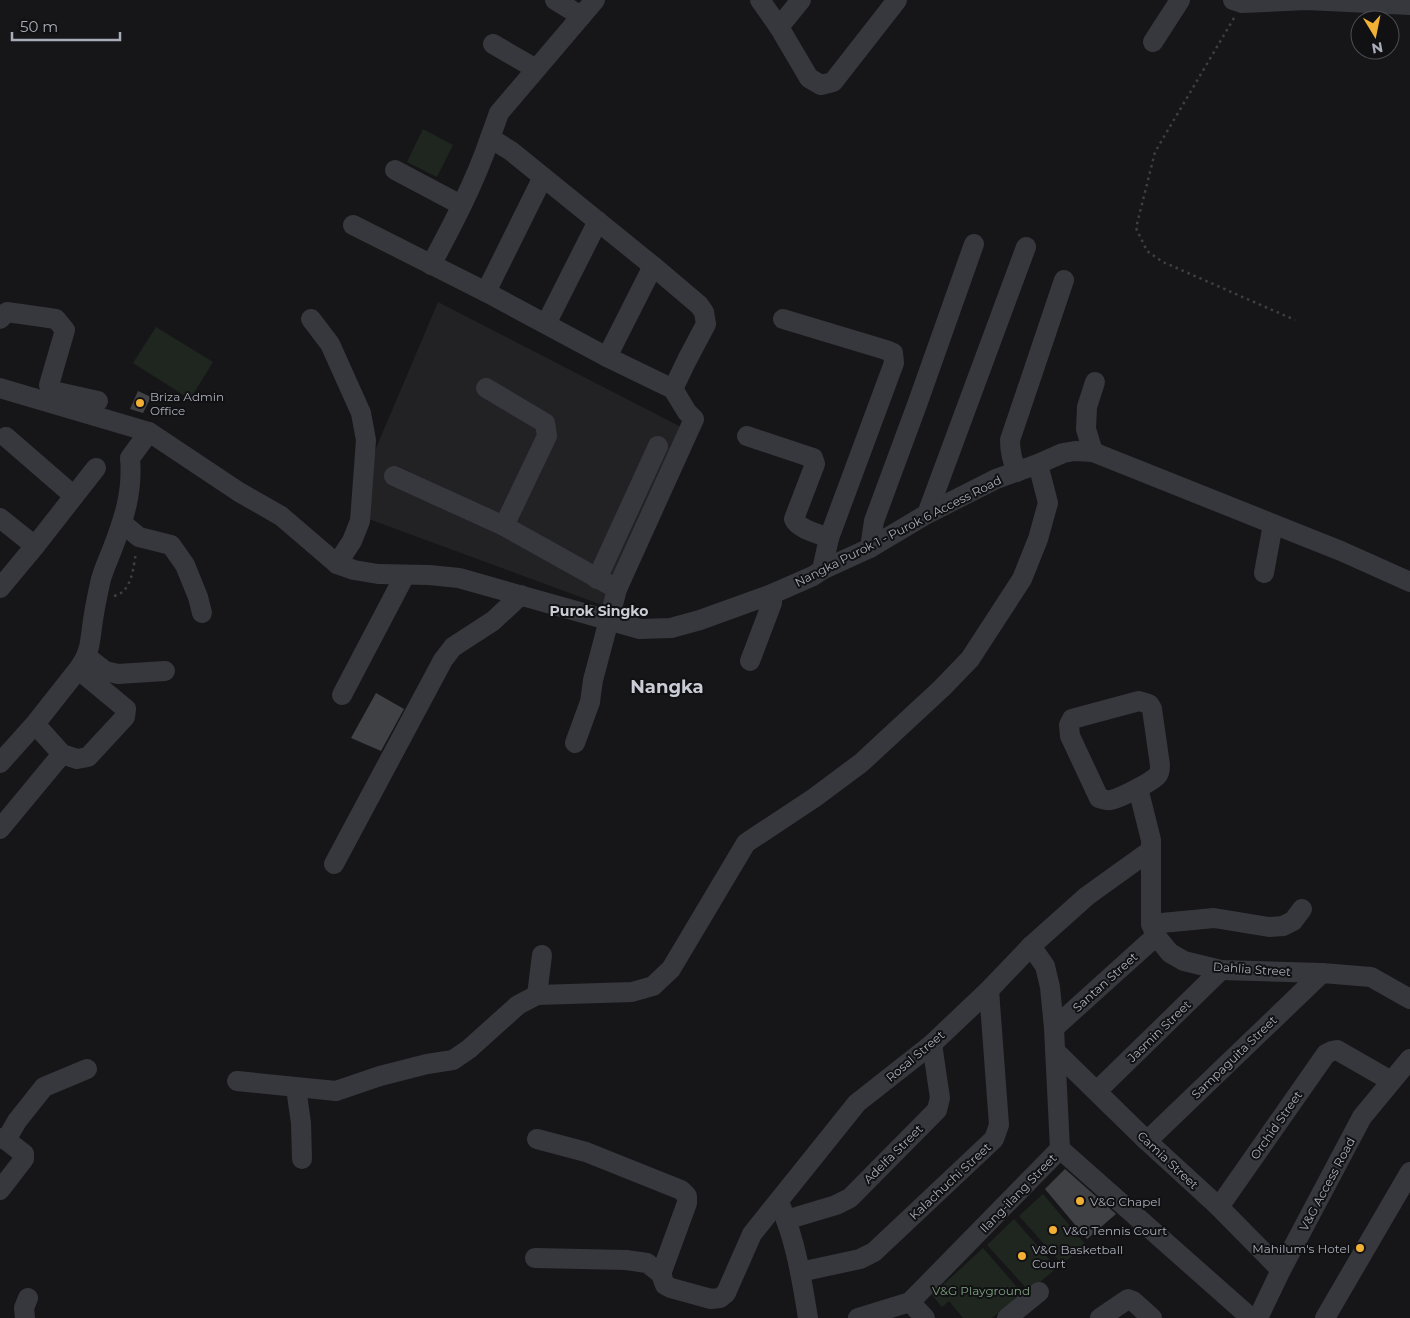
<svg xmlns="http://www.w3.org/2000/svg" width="1410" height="1318" font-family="Montserrat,sans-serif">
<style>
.built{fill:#222225}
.green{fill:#1e261f}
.building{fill:#404145}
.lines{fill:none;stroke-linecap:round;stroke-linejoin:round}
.path{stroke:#3d3f44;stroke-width:2.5;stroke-dasharray:2.5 4;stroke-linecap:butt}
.minor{stroke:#37383d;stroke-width:20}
.poi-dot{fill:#f2b134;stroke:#111113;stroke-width:2}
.labels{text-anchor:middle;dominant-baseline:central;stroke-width:4;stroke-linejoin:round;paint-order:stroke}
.poi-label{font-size:12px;fill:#a8adb8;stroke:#111113;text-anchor:start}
.street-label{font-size:12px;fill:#a8adb8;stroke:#111113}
.park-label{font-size:12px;fill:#7fa381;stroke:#111113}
.neighbourhood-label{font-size:14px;font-weight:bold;fill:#c9ccd4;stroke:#111113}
.district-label{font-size:18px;font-weight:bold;fill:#c9ccd4;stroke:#111113}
</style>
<rect width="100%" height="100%" fill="#161618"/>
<path class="built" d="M 438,302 L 685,429 L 602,605 L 366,518 L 365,474 Z"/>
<g class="green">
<path d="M 423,129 L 453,145 L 437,177 L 407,162 Z"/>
<path d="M 156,327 L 213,362 L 190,399 L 133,363 Z"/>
<path d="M 1043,1194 L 1086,1245 L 1062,1264 L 1019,1216 Z"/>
<path d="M 1014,1219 L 1057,1268 L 1029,1291 L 987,1245 Z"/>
<path d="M 983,1248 L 1023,1294 L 992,1318 L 963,1318 L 949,1301 L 942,1307 L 932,1295 Z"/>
</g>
<g class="building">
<path d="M 138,391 L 151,397 L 143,413 L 130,409 Z"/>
<path d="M 376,693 L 404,709 L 381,751 L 351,738 Z"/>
<path d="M 1065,1169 L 1116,1214 L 1087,1239 L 1045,1189 Z"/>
</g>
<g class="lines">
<g class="path">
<path d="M 1234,18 L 1155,152 L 1136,228 L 1147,251 L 1163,262 L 1295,320"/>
<path d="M 114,596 C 132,592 133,568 136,553"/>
</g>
<g class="minor">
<path d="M 555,0 L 581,16"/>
<path d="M 595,0 L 499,113 L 490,138 L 511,151 L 653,266 L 699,305 L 704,312 L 706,324 L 687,360 L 673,389"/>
<path d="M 760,0 L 779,27 L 809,78 L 821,85 L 833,82 L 897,0"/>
<path d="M 1233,0 L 1242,3 L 1307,0 L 1410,5"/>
<path d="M 779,27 L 801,0"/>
<path d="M 1153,42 L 1180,0"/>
<path d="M 493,44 L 536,69"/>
<path d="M 395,170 L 461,205"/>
<path d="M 353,225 L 486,292 L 607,357 L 673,389 L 687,412 L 694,419 L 617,589 L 609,620 L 593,680 L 590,702 L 575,743"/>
<path d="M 431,265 C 453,224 475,182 490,138"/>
<path d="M 486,292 L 543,177"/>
<path d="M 0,319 L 7,312 L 56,319 L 65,330 L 49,385 L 53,391 L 98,401"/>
<path d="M 311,319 L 330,344 L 361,413 L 366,440 L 360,521 L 352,541 L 337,564"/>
<path d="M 783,319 L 886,350 L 893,353 L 894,363 L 829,538 L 822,570"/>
<path d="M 546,324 L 598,221"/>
<path d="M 607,357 L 653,266"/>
<path d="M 0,388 L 149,432 L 239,492 L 281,516 L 337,564 L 354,570 L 378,574 L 429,575 L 459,578 L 640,629 L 671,628 L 700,620 L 772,594 L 813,576 L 822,570 L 870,548 L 927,514 L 996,479 L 1038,464 L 1063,453 L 1075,451 L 1093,452 L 1341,551 L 1410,582"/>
<path d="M 486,388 L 545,423 L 547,436 L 504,526"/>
<path d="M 747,436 L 813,458 L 815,464 L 794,519 C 798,529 819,534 829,538"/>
<path d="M 6,437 L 74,496"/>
<path d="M 1093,452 L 1086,429 L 1087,407 L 1095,382"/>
<path d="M 1017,472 C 1012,461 1010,452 1010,440 L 1064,280"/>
<path d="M 394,476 L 504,526 L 617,589"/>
<path d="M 927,514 L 1026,247"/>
<path d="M 0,518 L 35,546"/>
<path d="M 122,523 L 139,537 L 171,545 L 185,565 L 198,597 L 202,613"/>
<path d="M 870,548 L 874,521 L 918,402 L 974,244"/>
<path d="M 1264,573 L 1273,524"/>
<path d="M 597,579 L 658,446"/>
<path d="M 0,588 L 35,546 L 96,468"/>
<path d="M 87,657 L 105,671 L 118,674 L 165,671"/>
<path d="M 750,661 L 772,603 L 772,594"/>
<path d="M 80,667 C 91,651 90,639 93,620 C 95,607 98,592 101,579 C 104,569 108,560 112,550 C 124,519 133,492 130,458 L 149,432"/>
<path d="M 342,695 L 405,575"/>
<path d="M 1139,701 L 1149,704 L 1152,709 L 1160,765 C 1160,769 1160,773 1157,776 C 1150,783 1120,798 1111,800 C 1107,801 1103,799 1099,798 L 1070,736 L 1069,725 L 1072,719 Z"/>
<path d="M 0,763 L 35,724 L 80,667 L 85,675 L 126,709 L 125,717 L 88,757 L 77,759 L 62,754 L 35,724"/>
<path d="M 1138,788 L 1151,840 L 1151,924 L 1156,936 L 1170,953 L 1184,961 L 1221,970 L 1322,973 L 1371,977 L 1410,999"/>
<path d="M 0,829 L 62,754"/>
<path d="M 334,864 L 443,660 L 453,647 L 493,621 L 521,595"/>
<path d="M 1151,924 L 1214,918 L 1269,927 L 1283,926 L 1293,921 L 1302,909"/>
<path d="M 537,995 L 542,955"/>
<path d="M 1054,1028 L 1156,936"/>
<path d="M 1055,1051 L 1147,1141 L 1219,1207 L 1281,1270"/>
<path d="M 237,1081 L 336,1091 L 380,1076 L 427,1064 L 453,1060 L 469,1049 L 518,1005 L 537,995 L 632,992 L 653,986 L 671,969 L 746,843 L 814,798 L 861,763 L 942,688 L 970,659 L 1022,579 L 1038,539 L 1048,503 L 1038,464"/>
<path d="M 296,1088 L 301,1123 L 302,1159"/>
<path d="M 1097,1091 L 1221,970"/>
<path d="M 0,1138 L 6,1140 L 24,1154 L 24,1159 L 0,1190"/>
<path d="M 537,1139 L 586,1152 L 681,1190 L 687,1196 L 687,1203 L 661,1274"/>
<path d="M 6,1140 L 17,1121 L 44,1087 L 87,1069"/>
<path d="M 1147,1141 L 1322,973"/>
<path d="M 1060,1149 L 1251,1318"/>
<path d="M 781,1207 C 796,1242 802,1281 808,1318"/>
<path d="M 1219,1207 L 1326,1054 L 1332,1051 L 1337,1050 L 1391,1081"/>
<path d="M 786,1220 L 836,1205 L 850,1198 L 937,1110 L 940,1098 L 932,1044"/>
<path d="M 535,1258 L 626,1260 L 647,1263 L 661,1274 L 665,1285 L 671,1288 L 711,1299 L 720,1298 L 726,1293 L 752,1234 L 857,1103 L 932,1044 L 989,990 L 1031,946 L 1087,896 L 1151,850"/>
<path d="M 800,1272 L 860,1259 L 874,1252 L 994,1139 L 999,1125 L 989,990"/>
<path d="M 910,1302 L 925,1318"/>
<path d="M 25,1318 L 24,1308 L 28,1298"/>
<path d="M 858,1318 L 910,1302 L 1060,1149 L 1054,1028 L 1050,987 L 1045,966 L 1031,946"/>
<path d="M 1007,1318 L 1039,1292"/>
<path d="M 1100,1318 L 1128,1299 L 1133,1301 L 1152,1318"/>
<path d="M 1258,1318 L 1281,1270 L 1362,1117 L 1410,1059"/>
<path d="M 1325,1318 L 1410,1172"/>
</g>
</g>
<g class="poi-dot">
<circle cx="140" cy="403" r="5"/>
<circle cx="1080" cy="1201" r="5"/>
<circle cx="1053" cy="1230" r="5"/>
<circle cx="1360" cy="1248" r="5"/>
<circle cx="1022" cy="1256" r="5"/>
</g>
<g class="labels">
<g class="poi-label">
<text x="150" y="396">Briza Admin<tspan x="150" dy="14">Office</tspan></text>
<text x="1090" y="1201">V&amp;G Chapel</text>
<text x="1063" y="1230">V&amp;G Tennis Court</text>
<text x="1350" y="1248" text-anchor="end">Mahilum's Hotel</text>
<text x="1032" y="1249">V&amp;G Basketball<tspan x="1032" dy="14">Court</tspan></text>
</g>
<g class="street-label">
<text transform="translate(898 531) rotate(-27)">Nangka Purok 1 - Purok 6 Access Road</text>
<text transform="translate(1252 969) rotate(4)">Dahlia Street</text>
<text transform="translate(1105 982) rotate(-42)">Santan Street</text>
<text transform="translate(1159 1031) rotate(-44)">Jasmin Street</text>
<text transform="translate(915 1056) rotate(-40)">Rosal Street</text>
<text transform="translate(1234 1057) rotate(-44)">Sampaguita Street</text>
<text transform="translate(1276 1125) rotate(-55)">Orchid Street</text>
<text transform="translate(893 1154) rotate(-45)">Adelfa Street</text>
<text transform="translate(1168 1160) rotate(43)">Camia Street</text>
<text transform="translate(950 1181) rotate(-43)">Kalachuchi Street</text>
<text transform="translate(1327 1184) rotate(-62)">V&amp;G Access Road</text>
<text transform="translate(1018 1193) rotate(-46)">Ilang-ilang Street</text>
</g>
<g class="park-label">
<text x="981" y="1290">V&amp;G Playground</text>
</g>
<g class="neighbourhood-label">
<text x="599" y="611">Purok Singko</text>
</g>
<g class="district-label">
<text x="667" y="687">Nangka</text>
</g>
</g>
<g transform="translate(1375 35) rotate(170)"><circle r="24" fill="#111113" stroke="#4d4f55"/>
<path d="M0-4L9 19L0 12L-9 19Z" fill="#f2b134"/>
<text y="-8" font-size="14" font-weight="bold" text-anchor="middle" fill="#a8adb8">N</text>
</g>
<path d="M12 32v8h108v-8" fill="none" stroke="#a8adb8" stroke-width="2.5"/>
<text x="20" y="32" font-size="15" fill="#a8adb8" stroke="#111113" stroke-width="4" paint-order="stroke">50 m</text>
</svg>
